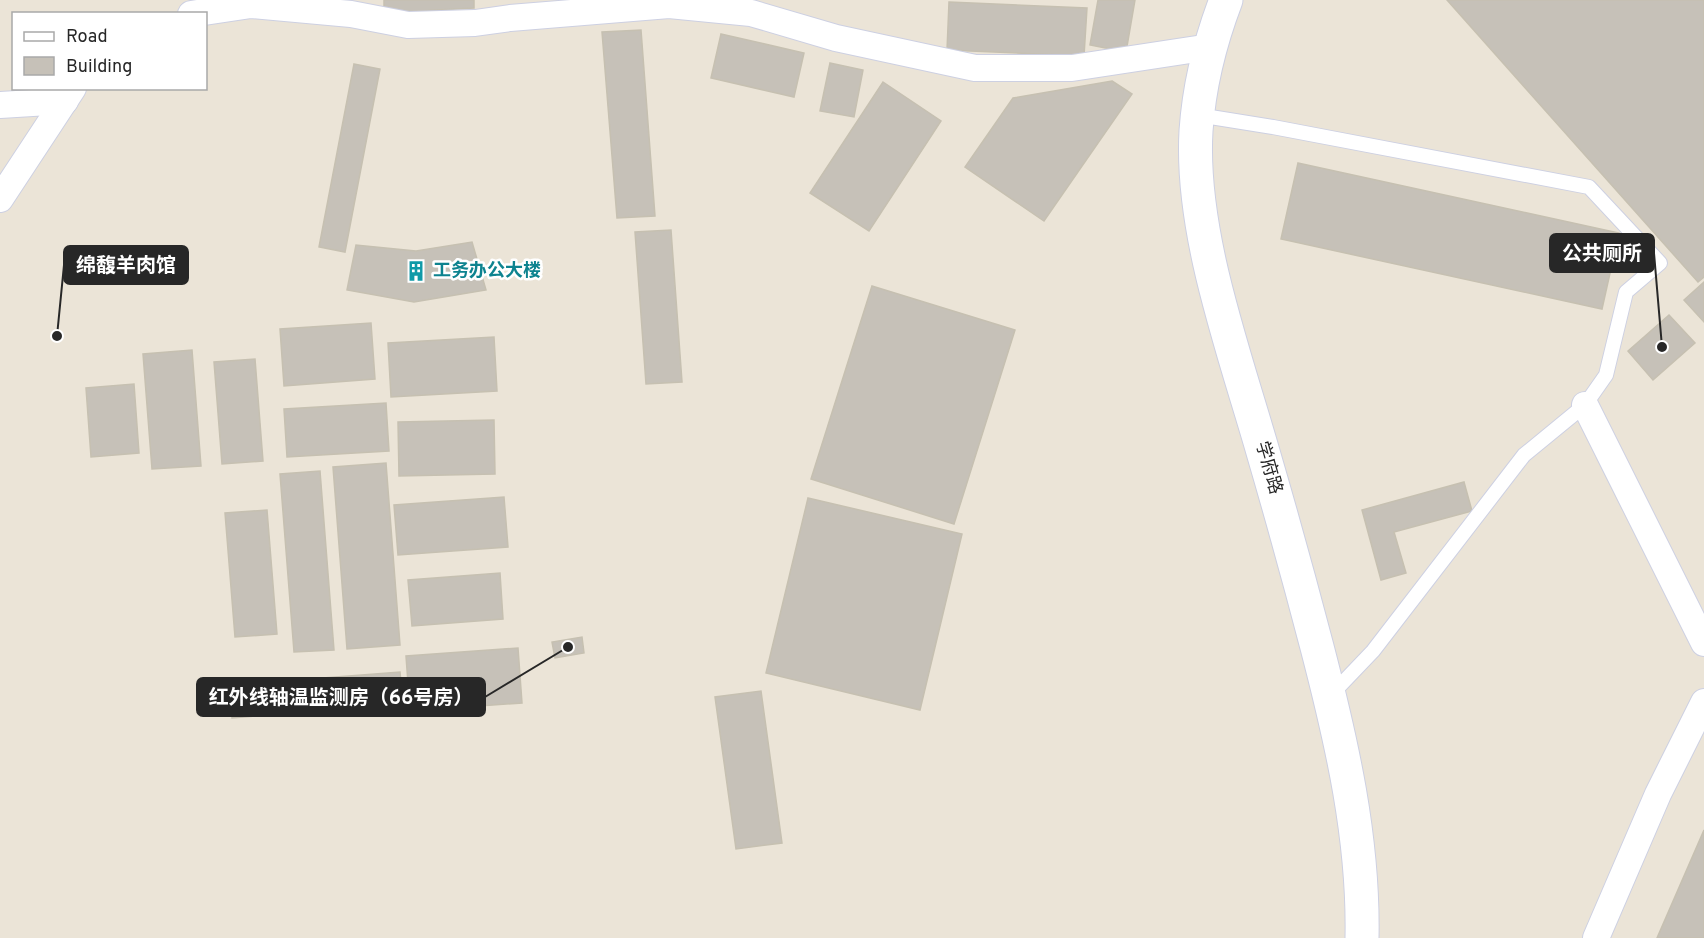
<svg xmlns="http://www.w3.org/2000/svg" width="1704" height="938" font-family="Overpass,'Noto Sans SC',sans-serif">
<style>
.building{fill:#c6c1b8;stroke:#c6c0b1;stroke-width:1.5}
.lines{fill:none;stroke-linecap:round;stroke-linejoin:round}
.service-casing{stroke:#cdd0e2;stroke-width:16}
.minor-casing{stroke:#cdd0e2;stroke-width:28}
.secondary-casing{stroke:#cdd0e2;stroke-width:35}
.service{stroke:#fff;stroke-width:14}
.minor{stroke:#fff;stroke-width:26}
.secondary{stroke:#fff;stroke-width:33}
.labels{text-anchor:middle;dominant-baseline:central;stroke-width:5;stroke-linejoin:round;paint-order:stroke}
.culture-label{font-size:18px;font-weight:bold;fill:#0d838f;stroke:#fff;text-anchor:start}
.street-label{font-size:18px;fill:#272727;stroke:#fff}
.leader{fill:none;stroke:#272727;stroke-width:2}
.callout-dot{fill:#272727;stroke:#fff;stroke-width:2}
.callout{fill:#272727;stroke:#272727;stroke-width:2}
.callout-label{font-size:20px;text-anchor:middle;font-weight:bold;fill:#fff}
</style>
<rect width="100%" height="100%" fill="#ebe4d7"/>
<g class="building">
<path d="M 384,0 L 474,0 L 474,8 L 384,13 Z"/>
<path d="M 1098,0 L 1135,0 L 1126,52 L 1090,45 Z"/>
<path d="M 1447,0 L 1704,0 L 1704,277 L 1698,282 Z"/>
<path d="M 949,2 L 1087,8 L 1084,56 L 947,50 Z"/>
<path d="M 641,30 L 655,216 L 617,218 L 602,32 Z"/>
<path d="M 721,34 L 804,53 L 794,97 L 711,78 Z"/>
<path d="M 830,63 L 863,70 L 854,117 L 820,111 Z"/>
<path d="M 354,64 L 380,69 L 345,252 L 319,247 Z"/>
<path d="M 1112,81 L 1132,94 L 1044,221 L 965,167 L 1013,98 Z"/>
<path d="M 883,82 L 941,121 L 869,231 L 810,193 Z"/>
<path d="M 1298,163 L 1619,233 L 1602,309 L 1281,239 Z"/>
<path d="M 671,230 L 682,382 L 646,384 L 635,232 Z"/>
<path d="M 472,242 L 486,290 L 414,302 L 347,290 L 356,245 L 416,251 Z"/>
<path d="M 1704,282 L 1704,322 L 1684,300 Z"/>
<path d="M 872,286 L 1015,330 L 954,524 L 811,479 Z"/>
<path d="M 1669,315 L 1695,343 L 1653,380 L 1628,351 Z"/>
<path d="M 371,323 L 375,379 L 284,386 L 280,329 Z"/>
<path d="M 494,337 L 497,391 L 391,397 L 388,343 Z"/>
<path d="M 192,350 L 201,466 L 152,469 L 143,354 Z"/>
<path d="M 255,359 L 263,461 L 222,464 L 214,362 Z"/>
<path d="M 134,384 L 139,453 L 91,457 L 86,388 Z"/>
<path d="M 386,403 L 389,451 L 287,457 L 284,409 Z"/>
<path d="M 494,420 L 495,474 L 399,476 L 398,422 Z"/>
<path d="M 386,463 L 400,645 L 347,649 L 333,467 Z"/>
<path d="M 320,471 L 334,650 L 294,652 L 280,474 Z"/>
<path d="M 1464,482 L 1472,511 L 1394,532 L 1406,573 L 1381,580 L 1362,510 Z"/>
<path d="M 504,497 L 508,547 L 398,555 L 394,505 Z"/>
<path d="M 808,498 L 962,534 L 920,710 L 766,673 Z"/>
<path d="M 267,510 L 277,634 L 235,637 L 225,513 Z"/>
<path d="M 500,573 L 503,619 L 412,626 L 408,580 Z"/>
<path d="M 582,637 L 584,653 L 555,658 L 552,642 Z"/>
<path d="M 518,648 L 522,703 L 410,711 L 406,656 Z"/>
<path d="M 400,672 L 403,704 L 232,718 L 230,685 Z"/>
<path d="M 761,691 L 782,843 L 736,849 L 715,697 Z"/>
<path d="M 1704,830 L 1704,938 L 1657,938 Z"/>
</g>
<g class="lines">
<g class="service-casing">
<path id="service" d="M 1198,115 L 1273,127 L 1589,187 L 1660,263 L 1626,292 L 1606,375 L 1585,405 L 1524,455 L 1373,651 L 1330,696"/>
</g>
<g class="minor-casing">
<g id="minor">
<path d="M 191,14 L 251,5 L 351,14 L 408,25 L 475,23 L 510,18 L 669,5 L 751,13 L 836,38 L 975,68 L 1072,68 L 1210,47"/>
<path d="M 0,105 L 65,101"/>
<path d="M 0,199 L 73,88"/>
<path d="M 1585,405 L 1704,643"/>
<path d="M 1596,938 L 1658,794 L 1704,702"/>
</g>
</g>
<g class="secondary-casing">
<path id="secondary" d="M 1226,0 C 1210,42 1199,87 1196,131 C 1190,233 1235,354 1263,452 C 1282,517 1300,582 1317,647 C 1342,743 1364,839 1362,938"/>
</g>
<use href="#service" class="service"/>
<use href="#minor" class="minor"/>
<use href="#secondary" class="secondary"/>
</g>
<defs>
<g id="building-bare" transform="scale(1.62)"><path d="M-4-6H4V6H1V3H-1V6H-4ZM-2.5-4.3h1.7v1.8h-1.7ZM.8-4.3h1.7v1.8H.8ZM-2.5-1h1.7V.8h-1.7ZM.8-1h1.7V.8H.8Z" fill="#0f9aa8" stroke="#fff" stroke-width="2.5" paint-order="stroke"/></g>
</defs>
<g fill-rule="evenodd">
<use href="#building-bare" x="416" y="271"/>
</g>
<g class="labels">
<g class="culture-label">
<text x="433" y="271">工务办公大楼</text>
</g>
<g class="street-label">
<text transform="translate(1268 468) rotate(74)">学府路</text>
</g>
</g>
<path class="leader" d="M1662 347L1654 253M57 336L64 265M568 647L485 697"/>
<g class="callout-dot">
<circle cx="1662" cy="347" r="6"/>
<circle cx="57" cy="336" r="6"/>
<circle cx="568" cy="647" r="6"/>
</g>
<g class="callout">
<rect x="1550" y="234" width="104" height="38" rx="6"/>
<rect x="64" y="246" width="124" height="38" rx="6"/>
<rect x="197" y="678" width="288" height="38" rx="6"/>
</g>
<g class="callout-label">
<text x="1602" y="260">公共厕所</text>
<text x="126" y="272">绵馥羊肉馆</text>
<text x="341" y="704">红外线轴温监测房（66号房）</text>
</g>
<rect x="12" y="12" width="195" height="78" fill="#ffffff" stroke="#a9a9a9" stroke-width="1.5"/>
<rect x="24" y="32" width="30" height="9" fill="#ffffff" stroke="#a9a9a9" stroke-width="1.5"/>
<text x="66" y="42" font-size="18" fill="#272727">Road</text>
<rect x="24" y="57" width="30" height="18" fill="#c6c1b8" stroke="#a9a9a9" stroke-width="1.5"/>
<text x="66" y="72" font-size="18" fill="#272727">Building</text>
</svg>
